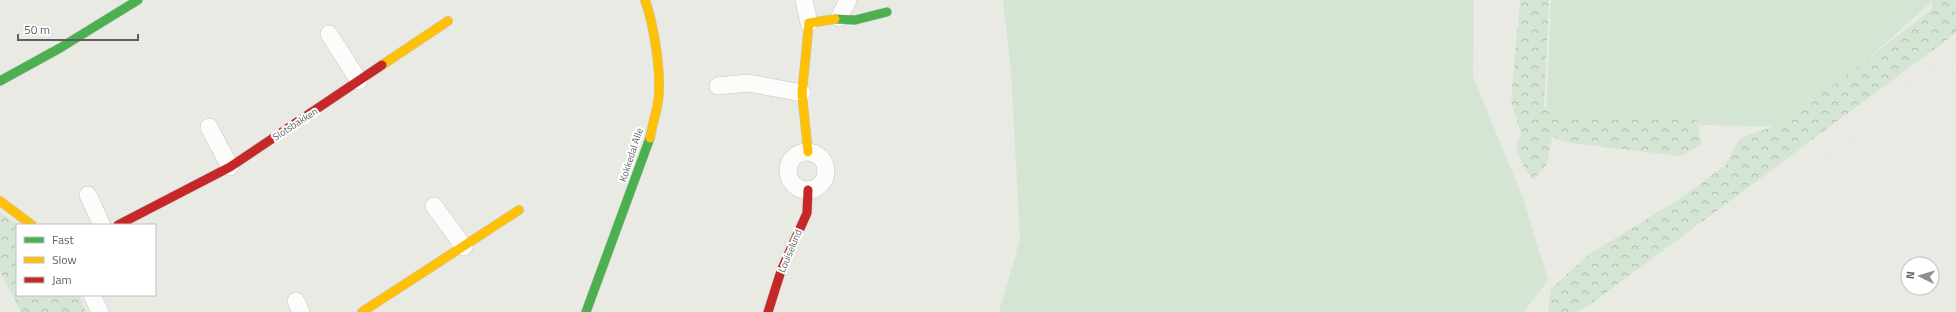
<svg xmlns="http://www.w3.org/2000/svg" width="1956" height="312" font-family="'Titillium Web',sans-serif">
<style>
.green{fill:#d4e5d4}
.forest{fill:url(#forest-crowns)}
.lines{fill:none;stroke-linecap:round;stroke-linejoin:round}
.street-casing{stroke:#c7c8c7;stroke-width:18}
.fast-casing{stroke:#c6c7c5;stroke-width:10}
.slow-casing{stroke:#c6c7c5;stroke-width:10}
.jam-casing{stroke:#c6c7c5;stroke-width:10}
.street{stroke:#fcfcfb;stroke-width:17}
.fast{stroke:#4caf50;stroke-width:9}
.slow{stroke:#ffc107;stroke-width:9}
.jam{stroke:#c62828;stroke-width:9}
.rail{stroke:#e2e2e2;stroke-width:3;stroke-dasharray:1 5;stroke-linecap:butt}
.labels{text-anchor:middle;dominant-baseline:central;stroke-width:4;stroke-linejoin:round;paint-order:stroke}
.street-label{font-size:10px;fill:#5c5e62;stroke:#fff}
</style>
<defs>
<pattern id="forest-crowns" width="20" height="18" patternUnits="userSpaceOnUse"><rect width="20" height="18" fill="#d4e5d4"/><path d="M2 6a3 3 0 1 1 6 0M12 15a3 3 0 1 1 6 0" fill="none" stroke="#afbdaf"/></pattern>
</defs>
<rect width="100%" height="100%" fill="#eaeae5"/>
<g class="green">
<path d="M 1003,0 L 1474,0 L 1473,77 L 1523,198 L 1548,280 L 1524,312 L 999,312 L 1020,239 L 1011,71 Z"/>
<path d="M 1551,0 L 1934,0 L 1790,127 L 1546,121 Z"/>
</g>
<g class="forest">
<path d="M 1520,0 L 1549,0 L 1544,106 L 1556,116 L 1695,114 L 1702,144 L 1681,156 L 1570,143 L 1552,137 L 1547,164 L 1533,180 C 1524,166 1510,151 1521,135 L 1511,100 Z"/>
<path d="M 1933,0 L 1956,0 L 1956,33 L 1591,304 L 1576,312 L 1548,312 L 1551,289 L 1588,255 L 1673,203 L 1725,166 L 1740,138 L 1784,123 L 1931,10 Z"/>
<path d="M 0,212 L 17,225 L 17,295 L 79,295 L 86,312 L 21,312 L 0,271 Z"/>
</g>
<g class="lines">
<g class="street-casing">
<g id="street">
<path d="M 804,0 L 809,23"/>
<path d="M 839,18 L 848,0"/>
<path d="M 329,34 L 359,81"/>
<path d="M 718,86 L 748,83 L 802,93"/>
<path d="M 209,127 L 230,167"/>
<circle cx="807" cy="171" r="19"/>
<path d="M 88,195 L 102,225"/>
<path d="M 434,206 L 464,247"/>
<path d="M 92,295 L 100,312"/>
<path d="M 296,301 L 301,312"/>
</g>
</g>
<g class="fast-casing">
<g id="fast">
<path d="M 835,19 L 855,20 L 887,12"/>
<path d="M 0,81 L 60,48 L 138,0"/>
<path d="M 586,312 L 650,138"/>
</g>
</g>
<g class="slow-casing">
<g id="slow">
<path d="M 645,0 C 654,25 662,75 658,102 C 656,114 652,126 650,138"/>
<path d="M 382,65 L 448,21"/>
<path d="M 808,152 L 802,93 L 809,23 L 835,19"/>
<path d="M 0,201 L 32,225"/>
<path d="M 362,312 L 519,210"/>
</g>
</g>
<g class="jam-casing">
<g id="jam">
<path d="M 118,225 L 230,167 L 382,65"/>
<path d="M 768,312 L 781,271 L 807,213 L 808,190"/>
</g>
</g>
<use href="#street" class="street"/>
<use href="#fast" class="fast"/>
<use href="#slow" class="slow"/>
<use href="#jam" class="jam"/>
<g class="rail">
<path d="M 1602,312 L 1956,50"/>
<path d="M 1618,312 L 1956,62"/>
</g>
</g>
<g class="labels">
<g class="street-label">
<text transform="translate(295 124) rotate(-33)">Slotsbakken</text>
<text transform="translate(631 155) rotate(-72)">Kokkedal Alle</text>
<text transform="translate(790 251) rotate(-67)">Louiselund</text>
</g>
</g>
<rect x="16" y="224" width="140" height="72" fill="#ffffff" stroke="#bebfc0"/>
<rect x="24" y="237" width="20" height="6" fill="#4caf50" stroke="#bebfc0"/>
<text x="52" y="244" font-size="12" fill="#5c5e62">Fast</text>
<rect x="24" y="257" width="20" height="6" fill="#ffc107" stroke="#bebfc0"/>
<text x="52" y="264" font-size="12" fill="#5c5e62">Slow</text>
<rect x="24" y="277" width="20" height="6" fill="#c62828" stroke="#bebfc0"/>
<text x="52" y="284" font-size="12" fill="#5c5e62">Jam</text>
<g transform="translate(1920 276) rotate(275)"><circle r="19" fill="#ffffff" stroke="#bebfc0"/>
<path d="M0-3L7 15L0 10L-7 15Z" fill="#8e8f90"/>
<text y="-6" font-size="11" font-weight="bold" text-anchor="middle" fill="#5c5e62">N</text>
</g>
<path d="M18 34v6h120v-6" fill="none" stroke="#5c5e62" stroke-width="2"/>
<text x="24" y="34" font-size="12" fill="#5c5e62" stroke="#ffffff" stroke-width="3" paint-order="stroke">50 m</text>
</svg>
